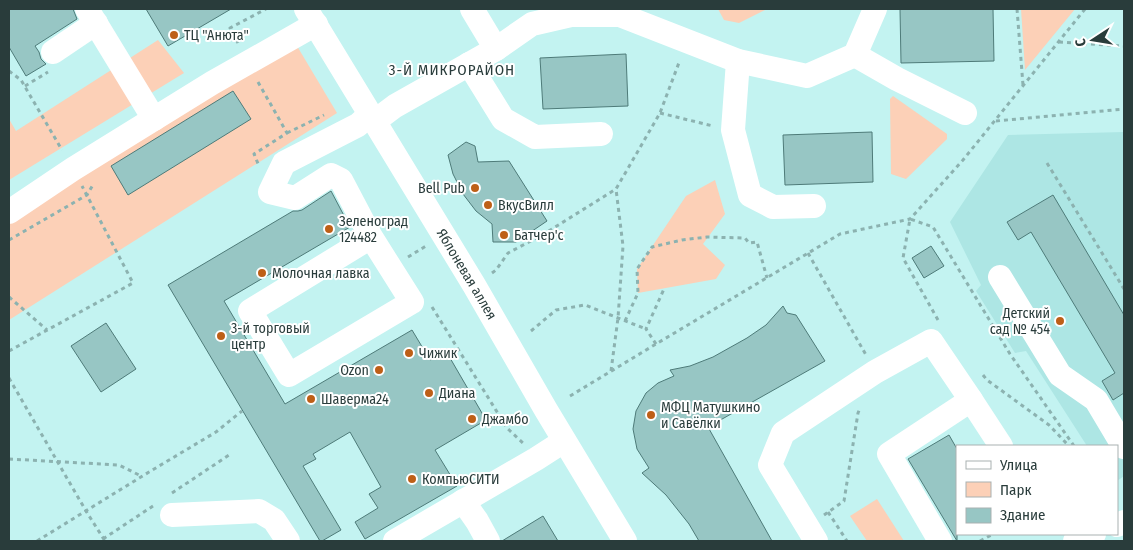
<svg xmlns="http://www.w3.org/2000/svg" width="1133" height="550" font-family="'Fira Sans Condensed',sans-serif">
	<rect width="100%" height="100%" fill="#c3f3f1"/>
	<polygon fill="#ade6e4" points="1124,132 1124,476 1117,481 1117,446 1087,446 1026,351 1015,353 976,291 981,285 950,222 1008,135"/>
	<g fill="#fcd0b7">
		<polygon points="718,9 767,9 739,23 724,20"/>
		<polygon points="1021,9 1075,9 1025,70"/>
		<polygon points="158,40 184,73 9,180 9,119 16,131"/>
		<polygon points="297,46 337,113 9,320 9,221 104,158"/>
		<polygon points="893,96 947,134 947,139 906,179 891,174 890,99"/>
		<polygon points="715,180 725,214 703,244 725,265 716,279 638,293 637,269 686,196"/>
		<polygon points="877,499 904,541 867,541 850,516"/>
	</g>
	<g fill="#97c6c4" stroke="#4e7b79">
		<polygon points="9,9 73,9 77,19 35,46 39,52 41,59 46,64 26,76 9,47"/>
		<polygon points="146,9 231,9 168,46"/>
		<polygon points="900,9 993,9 994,61 901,63"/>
		<polygon points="626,54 628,106 543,109 540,58"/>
		<polygon points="233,91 251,119 128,195 111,166"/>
		<polygon points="872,132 873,182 785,185 783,135"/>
		<polygon points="466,142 475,146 478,162 509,161 547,221 516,242 493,242 492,224 476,211 463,194 453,174 448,155"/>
		<polygon points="331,191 350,227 224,301 285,404 412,330 430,360 446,351 486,420 435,450 457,486 365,539 355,522 378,508 369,494 381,487 350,432 313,454 316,459 303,466 341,530 322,541 320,541 168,285 293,211 298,211 302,210"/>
		<polygon points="1053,195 1124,315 1124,393 1113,400 1102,381 1115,373 1031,232 1018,240 1007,222"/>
		<polygon points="931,246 944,266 924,278 912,258"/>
		<polygon points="783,306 787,313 796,315 825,361 708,427 772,541 699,541 689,524 666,495 642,473 649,468 637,449 633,429 636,411 646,393 658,383 674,376 670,370 690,366 713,357 747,338 766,325"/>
		<polygon points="106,323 136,369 101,392 71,346"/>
		<polygon points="949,435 957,449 957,541 908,459"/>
		<polygon points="543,516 558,541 502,541"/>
	</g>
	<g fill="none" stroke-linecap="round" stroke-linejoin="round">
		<g stroke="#8cb2b0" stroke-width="3" stroke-dasharray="4 4" stroke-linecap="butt">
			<polyline points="1017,9 1023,85"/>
			<polyline points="1059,42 1124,46"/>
			<polyline points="238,43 230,28 266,9"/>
			<polyline points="9,71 21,80 62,150"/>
			<polyline points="258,82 287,133 254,154 259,166"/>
			<polyline points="25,86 48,72"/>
			<polyline points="660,113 713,126"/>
			<polyline points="996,121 1124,109"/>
			<polyline points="287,133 324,115"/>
			<polyline points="1047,163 1124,289"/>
			<polyline points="9,240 87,195 94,183"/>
			<polyline points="808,253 866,355"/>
			<polyline points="408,257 426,246"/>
			<polyline points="492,273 496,270 508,253 544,234 616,189 660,113 680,60"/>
			<polyline points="9,297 47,330"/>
			<polyline points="432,307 507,428 523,443"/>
			<polyline points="938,320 903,258 910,219 933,227 1010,354 1074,446"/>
			<polyline points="625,321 638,293 637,269 652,247 682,240 707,237 745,238 749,243 757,242 767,278"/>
			<polyline points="531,331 556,310 585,305 646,329"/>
			<polyline points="656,344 646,329 664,289"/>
			<polyline points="9,351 133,283 82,186"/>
			<polyline points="611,371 618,318 623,246 616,189"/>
			<polyline points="983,375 987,380 1049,425 1069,446"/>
			<polyline points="9,378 86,511 105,541"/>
			<polyline points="570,396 656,344 840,234 910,219 963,160 1085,9"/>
			<polyline points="9,459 119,465 141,476"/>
			<polyline points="172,493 229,455"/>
			<polyline points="828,512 847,541"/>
			<polyline points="824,515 844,501 858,413 860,408"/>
			<polyline points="103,539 153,506"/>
			<polyline points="37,541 149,472 216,432 242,411"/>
			<polyline points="980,541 993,534"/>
		</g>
		<g stroke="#fff" stroke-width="24">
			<polyline points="87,9 154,119"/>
			<polyline points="306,9 474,285 546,410 625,541"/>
			<polyline points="472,9 496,49"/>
			<polyline points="53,52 96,23"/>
			<polyline points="855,55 897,79 965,113"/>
			<polyline points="738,61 733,130 750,195 773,207 814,206"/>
			<polyline points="469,64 503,119 535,137 601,134"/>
			<polyline points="370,114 358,125 284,163 270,192 295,198 331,175 341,180 371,237 412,302 289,375 250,311 371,237"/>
			<polyline points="375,121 395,106 496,49 532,24 571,15 620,15 738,61 807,76 855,55 875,9"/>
			<polyline points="9,212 73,169 212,83 316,24"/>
			<polyline points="1000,277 1060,375 1096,400 1124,447"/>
			<polyline points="463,501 477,521 488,541"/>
			<polyline points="172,515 259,511 274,520 288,541"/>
			<polyline points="1117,525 1124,522"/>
			<polyline points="395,541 536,459 564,441"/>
			<polyline points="816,541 770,465 783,433 875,372 931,341 971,400"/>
			<polyline points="940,541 889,454 971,400 1001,446"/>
			<polyline points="1075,541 1094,534"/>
		</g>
	</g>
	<g fill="#be5f17" stroke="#fff" stroke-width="2">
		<circle cx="174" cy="35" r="5"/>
		<circle cx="475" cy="188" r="5"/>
		<circle cx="488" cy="205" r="5"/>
		<circle cx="329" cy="229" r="5"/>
		<circle cx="504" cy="235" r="5"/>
		<circle cx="262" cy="273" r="5"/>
		<circle cx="1060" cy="321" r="5"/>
		<circle cx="221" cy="336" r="5"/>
		<circle cx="409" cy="353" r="5"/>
		<circle cx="379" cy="370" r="5"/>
		<circle cx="429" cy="393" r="5"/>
		<circle cx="311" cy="399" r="5"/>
		<circle cx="651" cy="415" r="5"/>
		<circle cx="472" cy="419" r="5"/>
		<circle cx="412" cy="479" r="5"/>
	</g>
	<g text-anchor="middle" stroke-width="4" stroke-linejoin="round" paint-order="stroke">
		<g font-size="14" fill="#293c3b" stroke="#fff" text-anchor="start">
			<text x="184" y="40">ТЦ "Анюта"</text>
			<text x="465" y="193" text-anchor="end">Bell Pub</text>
			<text x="498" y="210">ВкусВилл</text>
			<text x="339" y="226">Зеленоград<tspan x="339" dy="16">124482</tspan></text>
			<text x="514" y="240">Батчер'с</text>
			<text x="272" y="278">Молочная лавка</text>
			<text x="1050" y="318" text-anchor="end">Детский<tspan x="1050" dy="16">сад № 454</tspan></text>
			<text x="231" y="333">3-й торговый<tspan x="231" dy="16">центр</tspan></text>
			<text x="419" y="358">Чижик</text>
			<text x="369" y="375" text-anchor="end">Ozon</text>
			<text x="439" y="398">Диана</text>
			<text x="321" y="404">Шаверма24</text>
			<text x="661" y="412">МФЦ Матушкино<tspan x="661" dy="16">и Савёлки</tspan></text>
			<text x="482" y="424">Джамбо</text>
			<text x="422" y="484">КомпьюСИТИ</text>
		</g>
		<g font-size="14" fill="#293c3b" stroke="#fff">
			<text transform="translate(467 274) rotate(59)" y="5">Яблоневая аллея</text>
		</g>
		<g font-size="15" letter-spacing="1" fill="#293c3b" stroke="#fff">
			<text x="452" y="75">3-Й МИКРОРАЙОН</text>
		</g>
	</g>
	<rect width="1133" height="550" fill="none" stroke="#293c3b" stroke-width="20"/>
	<rect x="956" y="445" width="162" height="90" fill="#ffffff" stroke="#a9b1b1"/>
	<rect x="966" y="461" width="25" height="8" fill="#ffffff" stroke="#a9b1b1"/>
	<text x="1000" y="470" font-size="15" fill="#293c3b">Улица</text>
	<rect x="966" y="482" width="25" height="15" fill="#fcd0b7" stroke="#a9b1b1"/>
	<text x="1000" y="495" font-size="15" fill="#293c3b">Парк</text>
	<rect x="966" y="508" width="25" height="15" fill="#97c6c4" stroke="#a9b1b1"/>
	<text x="1000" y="520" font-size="15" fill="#293c3b">Здание</text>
	<g transform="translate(1093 40) rotate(258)" stroke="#ffffff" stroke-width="4" paint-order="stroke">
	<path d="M0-4L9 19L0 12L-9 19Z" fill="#293c3b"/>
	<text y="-8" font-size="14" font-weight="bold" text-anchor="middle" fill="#293c3b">С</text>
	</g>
</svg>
